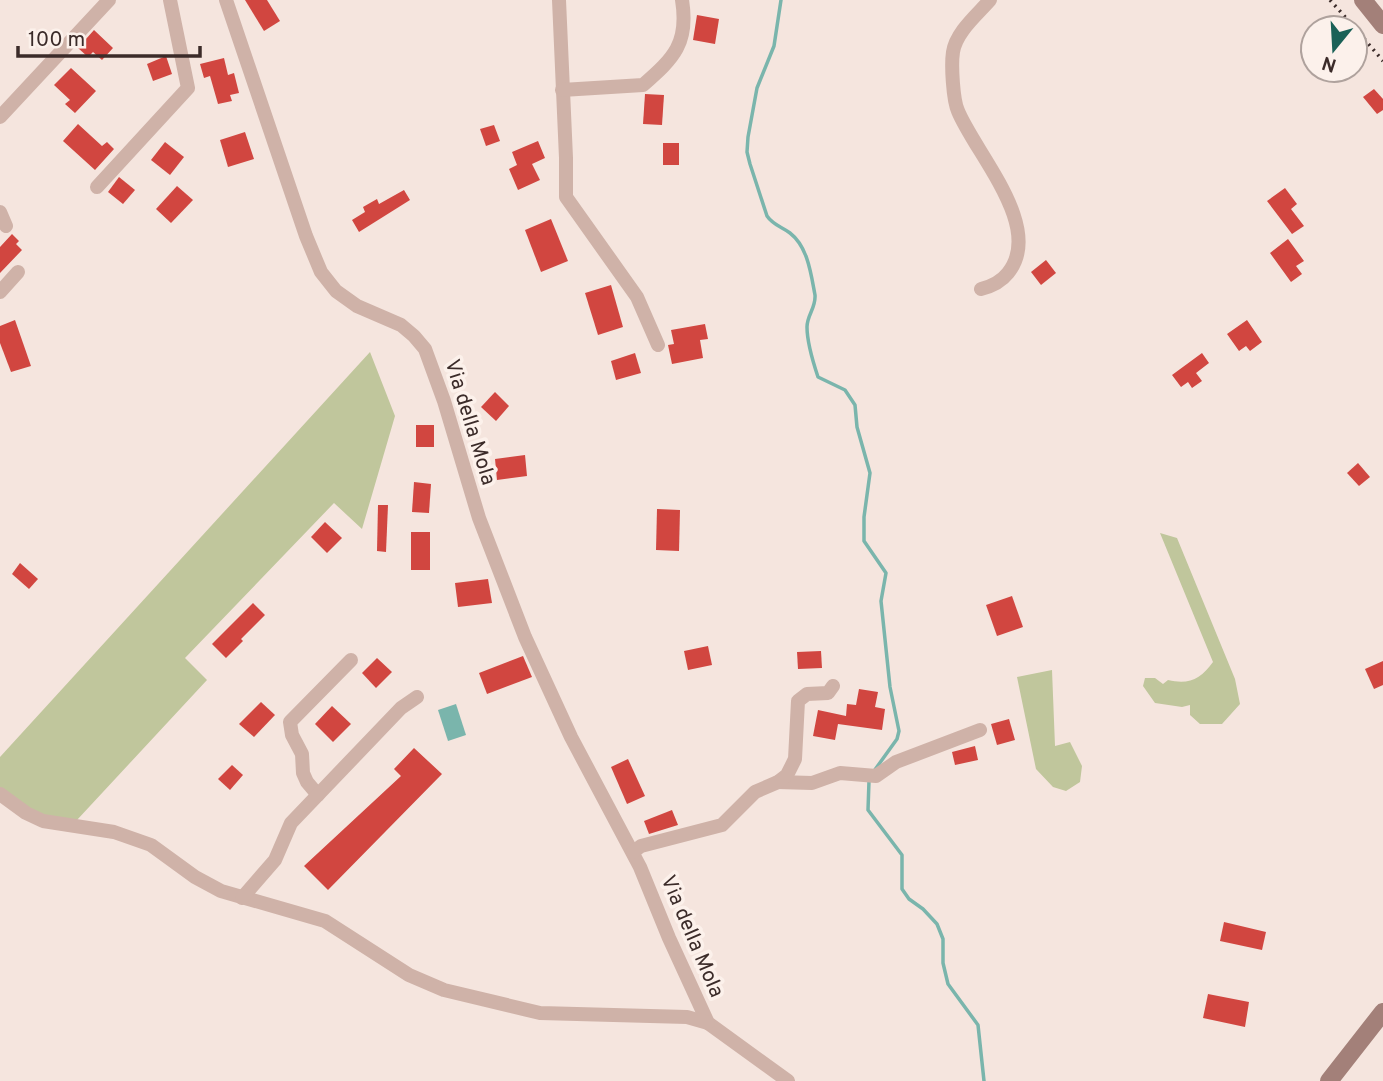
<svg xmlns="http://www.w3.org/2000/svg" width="1383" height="1081" font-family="Overpass,sans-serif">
	<rect width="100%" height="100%" fill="#f5e5de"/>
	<g fill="#c0c69c">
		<polygon points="370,352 395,416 362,529 334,503 185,658 207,680 77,820 33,817 0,793 0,757"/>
		<path d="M1160 533 1177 538 1235 679 1240 704 1222 724H1200L1190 715V705L1182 707 1155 703 1143 686 1145 678H1155L1163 684 1168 680C1189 685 1201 679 1213 662Z"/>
		<polygon points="1052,670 1055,746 1070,742 1082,766 1080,782 1066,791 1053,787 1036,769 1017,677"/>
	</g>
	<polygon fill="#7ab5ac" points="456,704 466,735 448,741 438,710"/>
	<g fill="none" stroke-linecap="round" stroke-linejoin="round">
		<g stroke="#7ab5ac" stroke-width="3.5">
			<path d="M781 0 774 46 757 88 748 137 747 152 750 164 767 216C773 225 782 227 790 233 808 247 811 274 815 295 816 308 807 315 807 327 807 342 813 362 818 377L845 390 855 405 857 427 870 473 864 517V541L886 573 881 601 890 687 899 731 897 739 874 771"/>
			<polyline points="869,781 868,810 902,855 902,889 909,899 923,909 937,924 943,939 943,963 948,984 978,1025 984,1081"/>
		</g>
	</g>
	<g fill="#d14640">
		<polygon points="245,0 267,0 280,21 264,31"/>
		<polygon points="697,15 719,19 715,44 693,40"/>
		<polygon points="94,30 113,48 102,60 93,52 88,57 78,48"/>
		<polygon points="166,56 172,74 153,81 147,64"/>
		<polygon points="224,58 228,75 234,73 239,93 230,95 232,101 218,104 210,76 204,78 200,64"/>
		<polygon points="71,68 96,91 75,113 65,104 70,100 54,85"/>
		<polygon points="1374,89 1383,99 1383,110 1377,114 1363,97"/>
		<polygon points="645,94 664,95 662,125 643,124"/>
		<polygon points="78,124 102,146 107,142 114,149 95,170 63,141"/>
		<polygon points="494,125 500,141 486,146 480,129"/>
		<polygon points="245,132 254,159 228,167 220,140"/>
		<polygon points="538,141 545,158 532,164 540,180 518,190 509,169 517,165 512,152"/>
		<polygon points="165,142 184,157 170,175 151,160"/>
		<rect x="663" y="143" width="16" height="22"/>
		<polygon points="119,177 135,190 123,204 108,192"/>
		<polygon points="177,186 193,200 171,223 156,209"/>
		<polygon points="1285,188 1297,204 1291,209 1304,226 1292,234 1267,201"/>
		<polygon points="404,190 410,200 359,232 352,220 365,212 363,207 377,199 379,204"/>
		<polygon points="551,219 568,261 541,272 525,230"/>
		<polygon points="12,234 19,241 16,244 22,250 0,273 0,247"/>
		<polygon points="1288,239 1304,261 1296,266 1302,274 1291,282 1270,253"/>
		<polygon points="1046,260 1056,273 1041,285 1031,272"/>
		<polygon points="611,285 623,327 598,335 585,293"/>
		<polygon points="15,320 31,366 11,372 0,343 0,326"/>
		<polygon points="1247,320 1262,342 1250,351 1246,346 1239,351 1227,334"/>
		<polygon points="705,324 708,339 700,340 703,358 672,364 668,345 674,344 671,330"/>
		<polygon points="635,353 641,373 616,380 611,361"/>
		<polygon points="1202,353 1209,363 1196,373 1202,381 1192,388 1188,382 1181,387 1172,375"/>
		<polygon points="495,392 509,406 496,421 481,407"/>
		<rect x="416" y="425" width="18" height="22"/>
		<polygon points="525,455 527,476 497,480 495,459"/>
		<polygon points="1358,463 1370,477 1359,486 1347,473"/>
		<polygon points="414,482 431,484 429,513 412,512"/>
		<polygon points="378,505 388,505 386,552 377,551"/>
		<polygon points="657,509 680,510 679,551 656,550"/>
		<polygon points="325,522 342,538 327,553 311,537"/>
		<rect x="411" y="532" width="19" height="38"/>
		<polygon points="20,563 38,579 29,589 12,574"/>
		<polygon points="488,579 492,603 458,607 455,583"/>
		<polygon points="1012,596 1023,627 997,636 986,605"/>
		<polygon points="253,603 265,615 241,639 243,641 226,658 212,644"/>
		<polygon points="708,646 712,665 688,670 684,651"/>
		<polygon points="821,651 822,668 798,669 797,652"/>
		<polygon points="523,656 532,677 487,694 479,673"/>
		<polygon points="377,658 392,672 376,688 362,673"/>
		<polygon points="1383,661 1383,685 1374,689 1365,669"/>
		<polygon points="859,689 878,692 875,707 885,709 882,730 838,724 835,740 813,736 818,710 846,716 847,704 856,705"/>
		<polygon points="261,702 275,715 254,737 239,724"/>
		<polygon points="332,706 351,724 333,742 315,724"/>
		<polygon points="1009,719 1015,740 997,745 991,724"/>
		<polygon points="975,746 978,760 955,765 952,752"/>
		<polygon points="414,748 442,774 328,890 304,866 401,776 394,769"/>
		<polygon points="628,759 645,796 627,804 611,767"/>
		<polygon points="232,765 243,775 230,790 218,779"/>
		<polygon points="672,810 678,825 649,834 644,821"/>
		<polygon points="1224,922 1266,932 1262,950 1220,941"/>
		<polygon points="1208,994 1249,1002 1245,1027 1203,1018"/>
	</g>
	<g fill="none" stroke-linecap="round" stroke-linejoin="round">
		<g stroke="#cfb2a8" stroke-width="14">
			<polyline points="226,0 306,236 321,272 336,291 357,306 401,325 414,336 425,349 444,401 479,518 525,637 571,737 640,867 669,938 708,1023 788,1081"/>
			<polyline points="559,0 566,158 566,197 637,297 658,345"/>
			<path d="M562 90 643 85C674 58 689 43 682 0"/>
			<polyline points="0,117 109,0"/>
			<polyline points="97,187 188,88 170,0"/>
			<polyline points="0,212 6,226"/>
			<path d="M981 289C993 286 1001 282 1008 273 1045 227 975 153 958 111 953 100 951 65 953 52 956 32 977 15 990 0"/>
			<polyline points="0,292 18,272"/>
			<polyline points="778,782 812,783 840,773 876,776 896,762 980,730"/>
			<polyline points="0,794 26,813 43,821 114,832 151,845 195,877 221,891 325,921 409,975 444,990 540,1013 687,1017 708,1023"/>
			<polyline points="318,795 307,782 303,773 302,754 292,735 290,722 351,660"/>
			<polyline points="633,852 641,846 722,825 755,792 778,782 787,775 795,759 798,701 807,694 828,693 833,686"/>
			<polyline points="242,898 275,860 291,823 401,708 417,697"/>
		</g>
		<g stroke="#a38079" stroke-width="18">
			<polyline points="1363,0 1383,25"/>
			<polyline points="1329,1081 1383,1012"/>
		</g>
		<g stroke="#3b2b29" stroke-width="3.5" stroke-dasharray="2 5" stroke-linecap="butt">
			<polyline points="1330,0 1355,28"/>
			<polyline points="1355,28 1383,61"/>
		</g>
	</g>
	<g text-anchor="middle" stroke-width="7" stroke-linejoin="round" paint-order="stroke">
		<g font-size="21" fill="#3b2b29" stroke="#fcf1eb">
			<text transform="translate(471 422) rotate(73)" y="7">Via della Mola</text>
			<text transform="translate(693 936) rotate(67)" y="7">Via della Mola</text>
		</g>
	</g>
	<g transform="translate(1334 49) rotate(198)"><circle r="33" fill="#fcf1eb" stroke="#afa29d" stroke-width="2"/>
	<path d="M0-5L12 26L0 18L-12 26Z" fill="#1a6157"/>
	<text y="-10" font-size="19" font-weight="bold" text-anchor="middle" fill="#3b2b29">N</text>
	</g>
	<path d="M18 46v10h182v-10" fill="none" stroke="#3b2b29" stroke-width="3.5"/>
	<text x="28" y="46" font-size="21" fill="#3b2b29" stroke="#fcf1eb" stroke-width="5" paint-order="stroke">100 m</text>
</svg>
